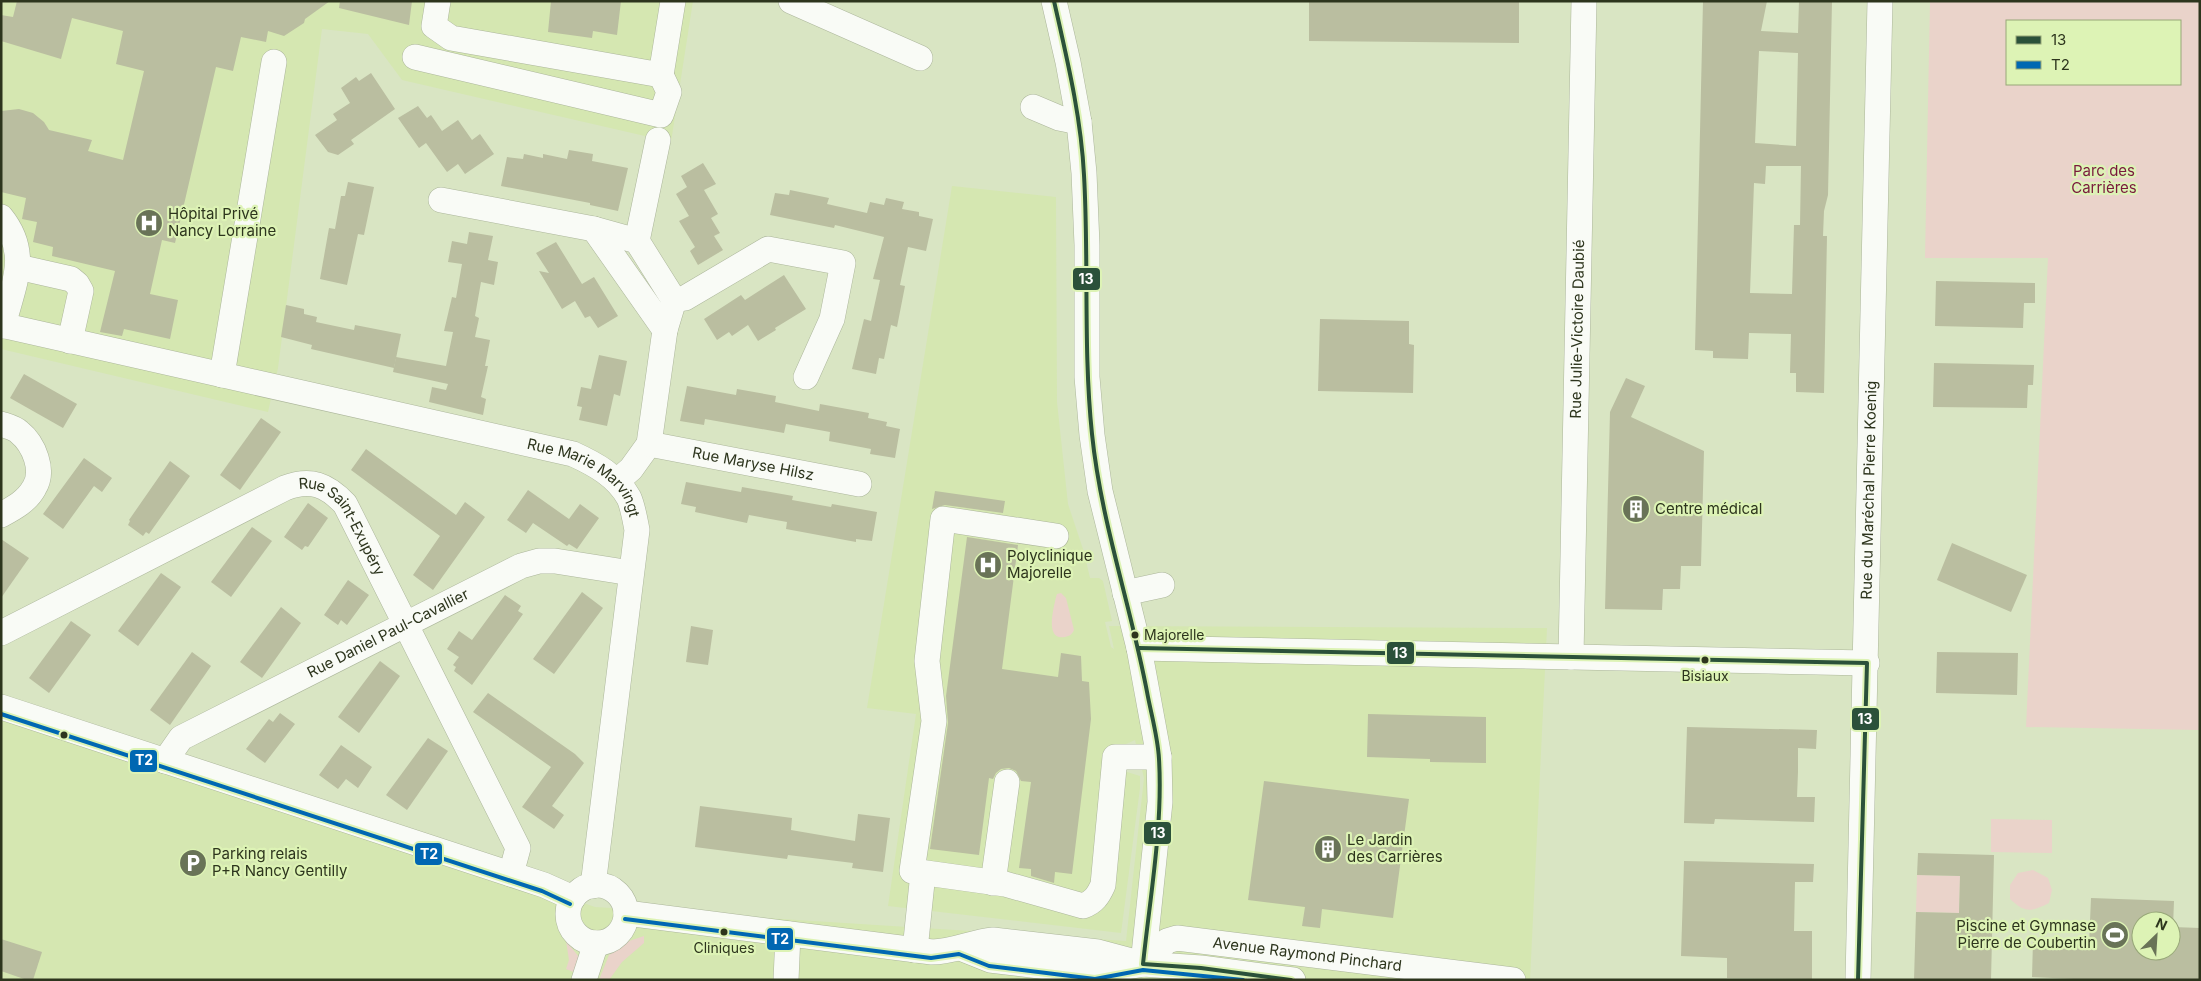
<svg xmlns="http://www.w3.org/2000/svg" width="2201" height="981" font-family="Inter,sans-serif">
	<rect width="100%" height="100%" fill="#d9e5c3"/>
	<g fill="#d5e7b1">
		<polygon points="1,1 693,1 671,142 402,80 368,34 322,29 278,368 268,412 1,349"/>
		<polygon points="952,186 1056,197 1057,402 1068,504 1084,552 1090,578 1099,578 1103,581 1112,621 1105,622 1111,647 1114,649 1109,626 1547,628 1530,980 1,980 1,700 595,907 1126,941 1144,778 1135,740 1126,744 1127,772 1140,776 1140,788 1121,933 888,906 916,714 867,708"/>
	</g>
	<g fill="#ead3ca" fill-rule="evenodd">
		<path d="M1930 1H2200V730L2026 727 2048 258H1925ZM2007 21H2180V84H2007Z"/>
		<path d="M1061 593 1066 598 1074 630C1072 634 1070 636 1065 637 1044 641 1054 607 1056 597L1057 594Z"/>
		<polygon points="1991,819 2052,820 2052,853 1991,852"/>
		<path d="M2033 870 2048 878 2052 890 2049 903C2031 912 2025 913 2010 899V885L2018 873Z"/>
		<polygon points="1917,875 1960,876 1959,913 1916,912"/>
		<polygon points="644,936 644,943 622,962 609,980 599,980 609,955 629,941"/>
		<polygon points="566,941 579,957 576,973 566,969 569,960"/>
	</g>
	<g fill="#babea0" fill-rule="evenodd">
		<polygon points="17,1 330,1 305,19 304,23 284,36 268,31 266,42 241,37 233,71 216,67 175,243 162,240 150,294 178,300 170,339 124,329 122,336 100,332 115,271 52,256 53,247 33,242 37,222 22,219 26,198 1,192 1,111 19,109 33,113 44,122 49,130 92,140 88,151 123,160 144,71 116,64 123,31 72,18 61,59 1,41 1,15 13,17"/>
		<polygon points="340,1 412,1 409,25 339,8"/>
		<polygon points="551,1 621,1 617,35 593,31 592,38 548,32"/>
		<polygon points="1309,1 1519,1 1519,43 1309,41"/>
		<path d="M1703 1H1767L1761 31 1798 33 1799 1H1832L1828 195 1824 211 1823 236H1827L1824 393 1796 392V373H1790L1791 334 1749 333 1748 359 1713 358V351L1695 350ZM1759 51 1798 53 1796 146 1755 143ZM1766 166H1801L1800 225H1794L1792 294 1750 293 1754 183 1765 184Z"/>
		<polygon points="371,73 395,109 351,140 354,144 338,155 328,152 315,135 337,120 333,114 350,103 341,88 356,77 359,81"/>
		<polygon points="418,106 427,118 431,115 442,131 458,120 472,140 480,134 494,154 465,174 458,164 447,172 426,143 419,148 398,118"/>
		<polygon points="569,150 593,154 592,161 628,168 618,211 590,205 590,203 501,186 507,157 523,159 524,154 543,158 543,154 567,159"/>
		<polygon points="703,163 716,184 704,190 718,214 711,218 720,233 714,236 723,250 698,265 690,251 695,247 679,221 689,216 676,194 687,187 681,176"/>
		<polygon points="348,182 374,187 364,235 358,234 347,285 320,279 329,228 335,229 341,196 345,196"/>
		<polygon points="790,190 829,198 827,204 867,213 870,202 884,205 886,198 904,202 902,209 919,212 919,216 933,219 926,251 908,247 900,285 905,286 897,327 891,325 884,359 879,358 876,374 852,369 864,319 871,321 880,280 873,279 884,237 835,225 834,228 770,215 775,193 789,195"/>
		<polygon points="469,232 493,236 488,260 498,262 494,285 481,282 475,316 479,318 475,337 490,340 485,366 488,366 481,397 486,399 483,415 429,402 432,387 446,390 448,384 393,372 396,357 446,366 453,332 444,331 452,297 456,298 462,264 448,262 452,241 467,244"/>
		<polygon points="556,242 582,284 594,277 618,316 598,328 590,316 585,318 575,301 562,309 539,271 549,273 536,253"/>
		<polygon points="784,275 806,309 775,328 776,330 758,341 748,325 732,336 729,332 717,340 704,319 741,295 745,300"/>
		<polygon points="1936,281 2035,283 2035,303 2024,303 2023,328 1935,326"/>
		<polygon points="286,305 304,309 304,314 317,317 316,322 354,330 355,325 401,334 394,368 311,349 312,345 281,337"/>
		<polygon points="1320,319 1409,321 1409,344 1414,345 1413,393 1318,391"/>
		<polygon points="599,355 627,361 620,396 614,394 607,426 579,420 582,407 577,406 581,387 591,389"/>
		<polygon points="1934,363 2034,365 2033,385 2028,385 2027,408 1933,407"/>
		<polygon points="24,374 77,404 63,428 10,398"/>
		<polygon points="1626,378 1645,386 1631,417 1704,451 1701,566 1681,566 1680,589 1663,589 1662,610 1605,609 1610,412"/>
		<polygon points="687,386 736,395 737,389 776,396 775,402 819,411 820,404 869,413 868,418 887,422 886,426 900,429 895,458 870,454 871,449 829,441 830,432 786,424 784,433 705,419 704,425 680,421"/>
		<polygon points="261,418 281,432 240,490 220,475"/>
		<polygon points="366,449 456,515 465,502 485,517 433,590 413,575 440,536 351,470"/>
		<polygon points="84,458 112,478 102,492 94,486 63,529 43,514"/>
		<polygon points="170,461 190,476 149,534 146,532 143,536 128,525 130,521 129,520"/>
		<polygon points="686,482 741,492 742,487 793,496 792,500 831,507 832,504 877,512 872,541 856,539 856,542 786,529 787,522 749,515 747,523 695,512 696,507 681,504"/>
		<polygon points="528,490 569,519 580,504 599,518 577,549 569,544 567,546 533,523 526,533 507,520"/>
		<polygon points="935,491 1005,501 1003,513 945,505 932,509"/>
		<polygon points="308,503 328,518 308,547 305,546 302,550 284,537"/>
		<polygon points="252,527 272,541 231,597 211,582"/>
		<polygon points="967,537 1018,545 1002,669 1058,677 1061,653 1081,656 1082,681 1089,682 1091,719 1072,874 1055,872 1054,883 1031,876 1031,869 1019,868 1031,782 1021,781 1016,771 1009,768 1001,769 996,773 993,779 989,778 979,855 930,849 948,723 946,696"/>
		<polygon points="1,539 29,558 1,598"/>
		<polygon points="1952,543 2027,575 2011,612 1937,580"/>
		<polygon points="161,573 181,587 138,646 118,631"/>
		<polygon points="348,580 369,595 347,625 341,620 338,625 324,615"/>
		<polygon points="582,592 603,608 554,674 533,659"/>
		<polygon points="505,595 521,606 518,611 523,614 472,685 454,671 456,667 453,665 459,657 447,649 459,631 472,640"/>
		<polygon points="281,607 301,623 262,678 240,662"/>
		<polygon points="71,621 91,635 49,693 29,678"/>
		<polygon points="691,626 713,630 708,665 686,662"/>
		<polygon points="192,652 211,666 170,725 150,710"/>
		<polygon points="1937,652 2018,653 2017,695 1936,693"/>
		<polygon points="380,661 400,676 359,733 338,717"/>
		<polygon points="488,693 575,754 584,763 552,806 564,815 554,829 522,807 551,767 473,712"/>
		<polygon points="280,713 295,724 265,763 246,749 269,719 273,722"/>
		<polygon points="1368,714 1486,717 1486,763 1430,762 1430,759 1367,757"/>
		<polygon points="1687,727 1817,730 1816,749 1798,748 1798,772 1797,797 1815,797 1814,822 1715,819 1714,824 1684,823"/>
		<polygon points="428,738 448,751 407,810 386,795"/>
		<polygon points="341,745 372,767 358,788 346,779 338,789 319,775"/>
		<polygon points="1264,781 1409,799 1393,918 1322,909 1320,928 1302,926 1305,907 1248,900"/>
		<polygon points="700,806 792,818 791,830 855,841 858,814 890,818 883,872 852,868 853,863 788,855 787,859 695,847"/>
		<polygon points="1918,853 1994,855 1991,980 1914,980 1916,912 1959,913 1960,876 1917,875"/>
		<polygon points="1684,861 1814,864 1813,882 1795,882 1794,931 1812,931 1812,979 1727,978 1727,958 1681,956"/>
		<path d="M2091 898 2174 901 2173 927 2200 928V980H2094L2032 977 2033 941 2089 945ZM2141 921H2171V951H2141Z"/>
		<polygon points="1,939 42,952 33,980 27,980 1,971"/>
	</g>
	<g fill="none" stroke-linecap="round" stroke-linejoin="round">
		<g stroke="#acb69b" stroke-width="26">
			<g id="minor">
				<polyline points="438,1 434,26 451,38 661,75 673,1"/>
				<polyline points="791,1 920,58"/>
				<polyline points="1054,1 1068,62 1079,122 1084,173 1087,245 1087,377 1092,435 1100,491 1139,648 1159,757 1160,802 1143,964"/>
				<polyline points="415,57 661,115 669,92 661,75"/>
				<polyline points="1033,107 1059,118 1079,122"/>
				<polyline points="441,200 594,229 637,241 674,300 665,330 649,444 631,469 617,481"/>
				<path d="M1 217C31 254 13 285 3 326"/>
				<polyline points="594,229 665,330"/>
				<polyline points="637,241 658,140"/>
				<polyline points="18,267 71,279 77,284 81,291 70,341"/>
				<polyline points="674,300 685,298 768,249 843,263 832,319 806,377"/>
				<path id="s1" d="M1 325 573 454C595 464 617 476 629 498 633 507 635 520 637 530L593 886"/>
				<polyline points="222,375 274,62"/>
				<path d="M1 424C7 426 15 428 19 432 34 444 45 471 34 488 27 501 14 508 1 515"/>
				<path id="s2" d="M649 444 859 484"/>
				<path d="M1056 536 943 519 927 661 934 721 912 871 1005 884 1083 906C1094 902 1098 896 1103 885L1115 757H1159"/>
				<polyline points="1125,593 1162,585"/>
				<path id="s3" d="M1 633 285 488C311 478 327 485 345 504L518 848 511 874"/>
				<polyline points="1139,648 1867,663"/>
				<path id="s4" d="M1571 657 1584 1"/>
				<polyline points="1,707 544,885 573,898"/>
				<path id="s5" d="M165 761 181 738 521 566 539 561H555L631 573"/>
				<polyline points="993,883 1007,782"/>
				<circle cx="597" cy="914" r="29"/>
				<path d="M626 913 932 952C953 952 972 942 993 940L1098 952 1143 964 1201 968 1293 980"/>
				<path id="s6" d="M960 948 990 960 1095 973 1143 964 1167 941 1177 938 1513 980"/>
				<polyline points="915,950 923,873"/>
				<polyline points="584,980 596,943"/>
				<polyline points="786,980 788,934"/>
				<path id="s7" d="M1858 980 1880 1"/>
			</g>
		</g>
		<use href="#minor" stroke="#f9fbf6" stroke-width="25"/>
		<g stroke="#ddf3b5" stroke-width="8">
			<g id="bus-1">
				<path d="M1054 1C1067 59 1081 116 1084 175 1089 261 1083 348 1092 434 1101 523 1132 609 1148 697 1152 717 1158 739 1159 759 1163 826 1150 897 1143 964L1201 968 1291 980"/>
				<polyline points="1139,648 1867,663 1858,980"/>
			</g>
		</g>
		<g stroke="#ddf3b5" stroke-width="8">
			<g id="bus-2">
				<polyline points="1,714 542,891 570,904"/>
				<polyline points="625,919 931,958 959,954 989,966 1095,979 1143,970 1243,980"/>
			</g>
		</g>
		<use href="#bus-1" stroke="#2b513a" stroke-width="4"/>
		<use href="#bus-2" stroke="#0067b2" stroke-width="4"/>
	</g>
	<defs>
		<g id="hospital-disc" transform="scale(1.4375)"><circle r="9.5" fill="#697357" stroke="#ddf3b5"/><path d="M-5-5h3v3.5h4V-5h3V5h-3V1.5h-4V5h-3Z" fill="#fff"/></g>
		<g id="building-disc" transform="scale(1.4375)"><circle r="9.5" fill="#697357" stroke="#ddf3b5"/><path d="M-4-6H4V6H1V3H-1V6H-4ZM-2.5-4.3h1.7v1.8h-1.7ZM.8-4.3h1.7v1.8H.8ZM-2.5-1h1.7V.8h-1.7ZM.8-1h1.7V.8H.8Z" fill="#fff"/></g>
		<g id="parking-disc" transform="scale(1.4375)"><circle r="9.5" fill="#697357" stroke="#ddf3b5"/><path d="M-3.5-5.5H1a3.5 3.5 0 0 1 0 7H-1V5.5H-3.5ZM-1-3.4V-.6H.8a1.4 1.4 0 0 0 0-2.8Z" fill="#fff"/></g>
		<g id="stadium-disc" transform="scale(1.4375)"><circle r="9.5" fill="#697357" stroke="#ddf3b5"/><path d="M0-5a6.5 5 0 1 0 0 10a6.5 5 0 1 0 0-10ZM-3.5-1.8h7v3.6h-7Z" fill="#fff"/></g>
	</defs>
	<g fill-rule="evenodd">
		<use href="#hospital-disc" x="149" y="223"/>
		<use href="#building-disc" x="1636" y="509"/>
		<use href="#hospital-disc" x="988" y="565"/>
		<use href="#building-disc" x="1328" y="849"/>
		<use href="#parking-disc" x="193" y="863"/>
		<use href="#stadium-disc" x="2115" y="935"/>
	</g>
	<g fill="#2d351d" stroke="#ddf3b5" stroke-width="2">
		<circle cx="1135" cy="635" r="4.5"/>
		<circle cx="1705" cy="660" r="4.5"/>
		<circle cx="64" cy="735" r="4.5"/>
		<circle cx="724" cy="932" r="4.5"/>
	</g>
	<g text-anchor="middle" stroke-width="4.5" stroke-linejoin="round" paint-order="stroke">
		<g font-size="14" fill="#2d351d" stroke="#ddf3b5">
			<text x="1144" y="640" text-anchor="start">Majorelle</text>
			<text x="1705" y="681">Bisiaux</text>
			<text x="724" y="953">Cliniques</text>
		</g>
		<g font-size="15" fill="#79193c" stroke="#ddf3b5">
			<text x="2104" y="176">Parc des<tspan x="2104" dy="17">Carrières</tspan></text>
		</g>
		<g font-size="15" fill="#2d351d" stroke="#ddf3b5" text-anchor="start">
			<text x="168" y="219">Hôpital Privé<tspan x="168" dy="17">Nancy Lorraine</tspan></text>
			<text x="1655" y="514">Centre médical</text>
			<text x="1007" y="561">Polyclinique<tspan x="1007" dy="17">Majorelle</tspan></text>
			<text x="1347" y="845">Le Jardin<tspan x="1347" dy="17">des Carrières</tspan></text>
			<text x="212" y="859">Parking relais<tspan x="212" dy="17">P+R Nancy Gentilly</tspan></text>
			<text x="2096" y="931" text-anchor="end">Piscine et Gymnase<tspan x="2096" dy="17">Pierre de Coubertin</tspan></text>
		</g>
		<g font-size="15" fill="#2d351d" stroke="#ddf3b5">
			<text dy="5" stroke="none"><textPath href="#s4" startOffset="328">Rue Julie-Victoire Daubié</textPath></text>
			<text dy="5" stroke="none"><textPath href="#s2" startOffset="106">Rue Maryse Hilsz</textPath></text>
			<text dy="5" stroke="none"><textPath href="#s1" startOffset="609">Rue Marie Marvingt</textPath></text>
			<text dy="5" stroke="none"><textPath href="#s7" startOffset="490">Rue du Maréchal Pierre Koenig</textPath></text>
			<text dy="5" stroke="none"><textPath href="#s3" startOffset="399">Rue Saint-Exupéry</textPath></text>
			<text dy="5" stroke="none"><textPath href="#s5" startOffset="260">Rue Daniel Paul-Cavallier</textPath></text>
			<text dy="5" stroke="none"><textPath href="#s6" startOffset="362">Avenue Raymond Pinchard</textPath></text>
		</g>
	</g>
	<g stroke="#ddf3b5" stroke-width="2">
		<rect x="1072" y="267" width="29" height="24" rx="5" fill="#2b513a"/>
		<rect x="1386" y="641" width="29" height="24" rx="5" fill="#2b513a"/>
		<rect x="1851" y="707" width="29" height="24" rx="5" fill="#2b513a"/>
		<rect x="129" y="749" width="29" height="24" rx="5" fill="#0067b2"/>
		<rect x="1143" y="821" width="29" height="24" rx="5" fill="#2b513a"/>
		<rect x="414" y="842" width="29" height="24" rx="5" fill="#0067b2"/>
		<rect x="766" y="927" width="28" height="24" rx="5" fill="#0067b2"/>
	</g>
	<g font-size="14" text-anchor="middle" font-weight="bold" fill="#fff">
		<text x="1086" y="284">13</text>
		<text x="1400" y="658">13</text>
		<text x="1865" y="724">13</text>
		<text x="144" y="765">T2</text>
		<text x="1158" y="838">13</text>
		<text x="429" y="859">T2</text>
		<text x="780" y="944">T2</text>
	</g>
	<rect width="2201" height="981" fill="none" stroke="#2d351d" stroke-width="5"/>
	<rect x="2006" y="20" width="175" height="65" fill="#ddf3b5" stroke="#97a778"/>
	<rect x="2016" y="36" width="25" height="8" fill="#2b513a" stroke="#97a778"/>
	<text x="2051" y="45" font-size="15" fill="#2d351d">13</text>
	<rect x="2016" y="61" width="25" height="8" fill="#0067b2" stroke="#97a778"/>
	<text x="2051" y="70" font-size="15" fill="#2d351d">T2</text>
	<g transform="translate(2156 936) rotate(25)"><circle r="24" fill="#ddf3b5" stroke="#97a778"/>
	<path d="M0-4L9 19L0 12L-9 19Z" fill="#697357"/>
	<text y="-8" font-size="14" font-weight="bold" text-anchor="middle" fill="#2d351d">N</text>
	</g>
</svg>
